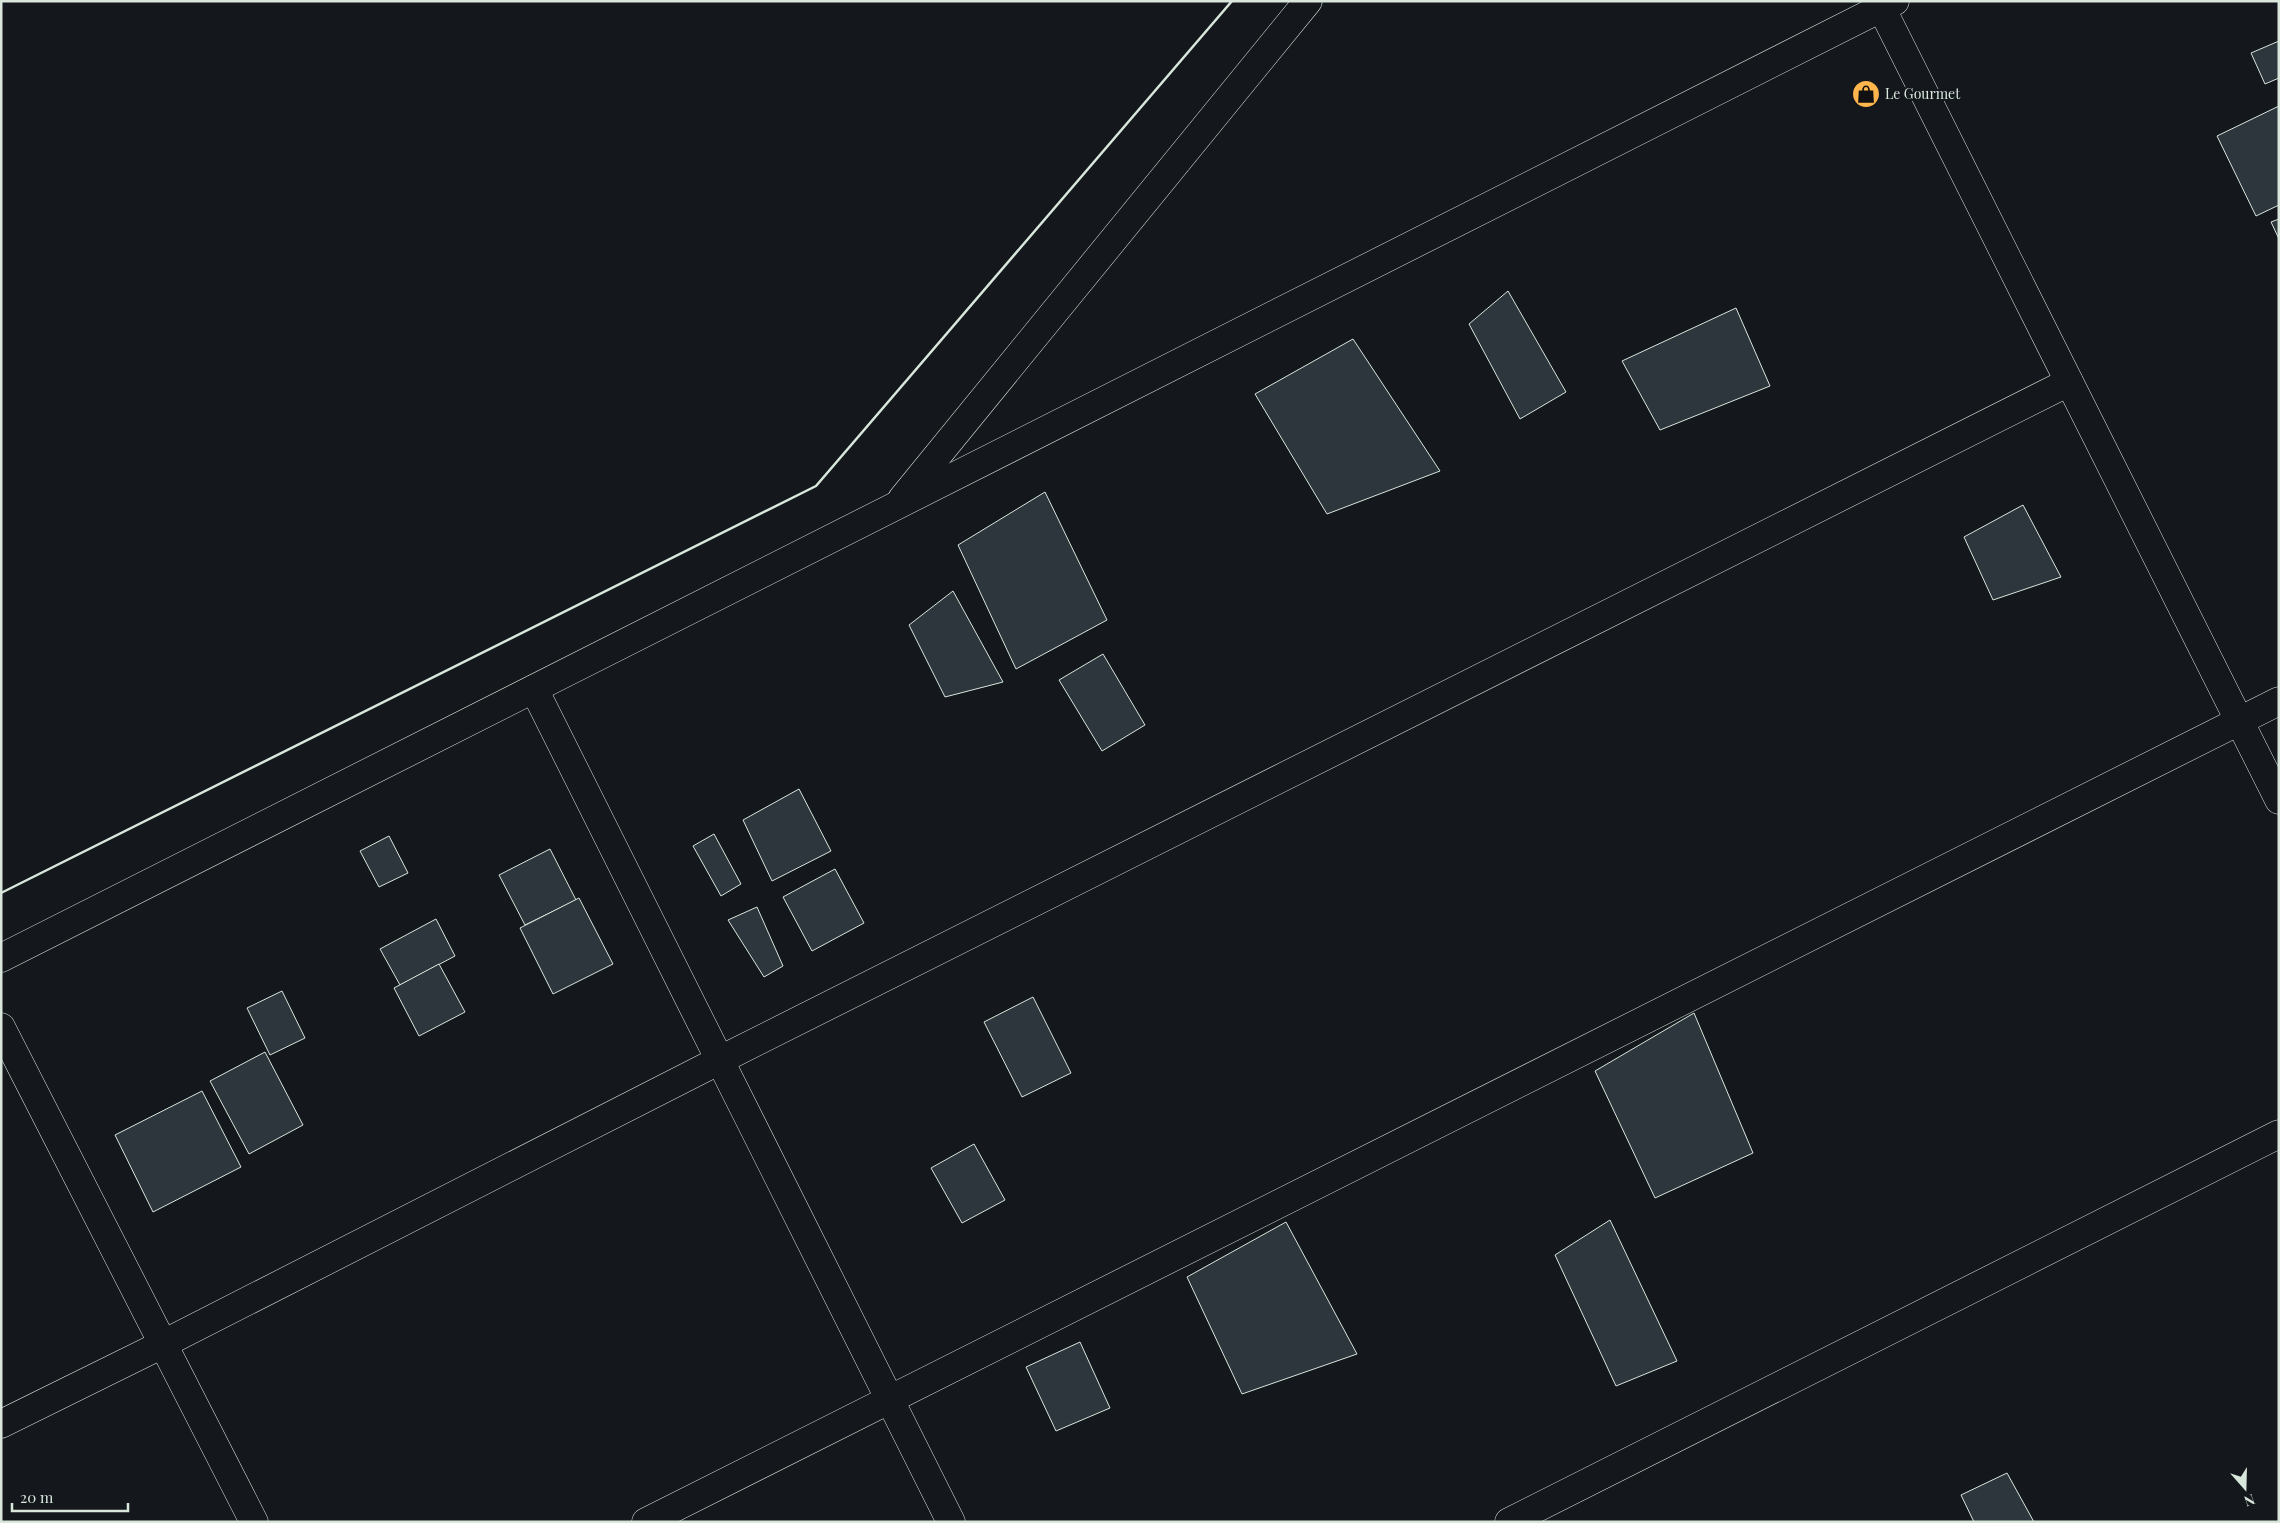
<svg xmlns="http://www.w3.org/2000/svg" width="2280" height="1523" font-family="'Playfair Display',serif">
	<rect width="100%" height="100%" fill="#14181c"/>
	<g fill="#2c363c" stroke="#d8e6dc">
		<polygon points="2279,41 2279,78 2265,84 2251,53"/>
		<polygon points="2279,106 2279,205 2256,216 2217,136"/>
		<polygon points="2279,219 2279,239 2271,222"/>
		<polygon points="1508,291 1566,392 1520,419 1469,324"/>
		<polygon points="1736,308 1770,386 1660,430 1622,361"/>
		<polygon points="1353,339 1440,471 1327,514 1255,394"/>
		<polygon points="1045,492 1107,620 1016,669 958,545"/>
		<polygon points="2023,505 2061,577 1993,600 1964,537"/>
		<polygon points="953,591 1003,682 945,697 909,625"/>
		<polygon points="1103,654 1145,725 1102,751 1059,680"/>
		<polygon points="799,789 831,851 772,881 743,820"/>
		<polygon points="714,834 741,884 721,896 693,846"/>
		<polygon points="389,836 408,873 379,887 360,851"/>
		<polygon points="550,849 576,900 525,925 499,875"/>
		<polygon points="835,869 864,923 812,951 783,897"/>
		<polygon points="579,898 613,964 553,994 520,928"/>
		<polygon points="757,907 783,966 764,977 728,920"/>
		<polygon points="436,919 455,956 400,985 380,949"/>
		<polygon points="439,964 465,1012 419,1036 394,988"/>
		<polygon points="282,991 305,1038 270,1055 247,1008"/>
		<polygon points="1033,997 1071,1073 1022,1097 984,1022"/>
		<polygon points="1694,1013 1753,1153 1655,1198 1595,1071"/>
		<polygon points="265,1052 303,1125 249,1154 210,1081"/>
		<polygon points="202,1091 241,1167 153,1212 115,1135"/>
		<polygon points="974,1144 1005,1200 962,1223 931,1168"/>
		<polygon points="1610,1220 1677,1361 1616,1386 1555,1255"/>
		<polygon points="1286,1222 1357,1354 1242,1394 1187,1277"/>
		<polygon points="1080,1342 1110,1408 1056,1431 1026,1367"/>
		<polygon points="2007,1473 2034,1522 1974,1522 1961,1495"/>
	</g>
	<g fill="none" stroke-linecap="round" stroke-linejoin="round">
		<g stroke="#d8e6dc" stroke-width="29">
			<g id="minor">
				<polyline points="1878,1 2279,800"/>
				<polyline points="902,499 1308,1"/>
				<polyline points="534,689 951,1522"/>
				<polyline points="1,958 1895,1"/>
				<polyline points="1,1027 254,1522"/>
				<polyline points="1,1424 163,1344 720,1060 2069,382"/>
				<polyline points="646,1522 2279,701"/>
				<polyline points="1509,1522 2279,1134"/>
			</g>
		</g>
		<use href="#minor" stroke="#14181c" stroke-width="28"/>
		<polyline stroke="#d8e6dc" stroke-width="2.5" points="1,893 816,486 1232,1"/>
	</g>
	<defs>
		<g id="shop-disc" transform="scale(1.4375)"><circle r="9.5" fill="#ffb74d" stroke="#14181c"/><path d="M-5-2.5h2.3a2.7 3.5 0 0 1 5.4 0H5L5.5 6h-11ZM-1.5-2.5h3a1.5 2.3 0 0 0-3 0Z" fill="#111"/></g>
	</defs>
	<g fill-rule="evenodd">
		<use href="#shop-disc" x="1866" y="94"/>
	</g>
	<g text-anchor="middle" stroke-width="4" stroke-linejoin="round" paint-order="stroke">
		<g font-size="14" fill="#d8e6dc" stroke="#14181c" text-anchor="start">
			<text x="1885" y="99">Le Gourmet</text>
		</g>
	</g>
	<rect width="2280" height="1523" fill="none" stroke="#d8e6dc" stroke-width="5"/>
	<g transform="translate(2245 1488) rotate(160)" stroke="#14181c" stroke-width="4" paint-order="stroke">
	<path d="M0-4L9 19L0 12L-9 19Z" fill="#d8e6dc"/>
	<text y="-8" font-size="14" font-weight="bold" text-anchor="middle" fill="#d8e6dc">N</text>
	</g>
	<path d="M12 1503v8h116v-8" fill="none" stroke="#d8e6dc" stroke-width="2.5"/>
	<text x="20" y="1503" font-size="15" fill="#d8e6dc" stroke="#14181c" stroke-width="4" paint-order="stroke">20 m</text>
</svg>
